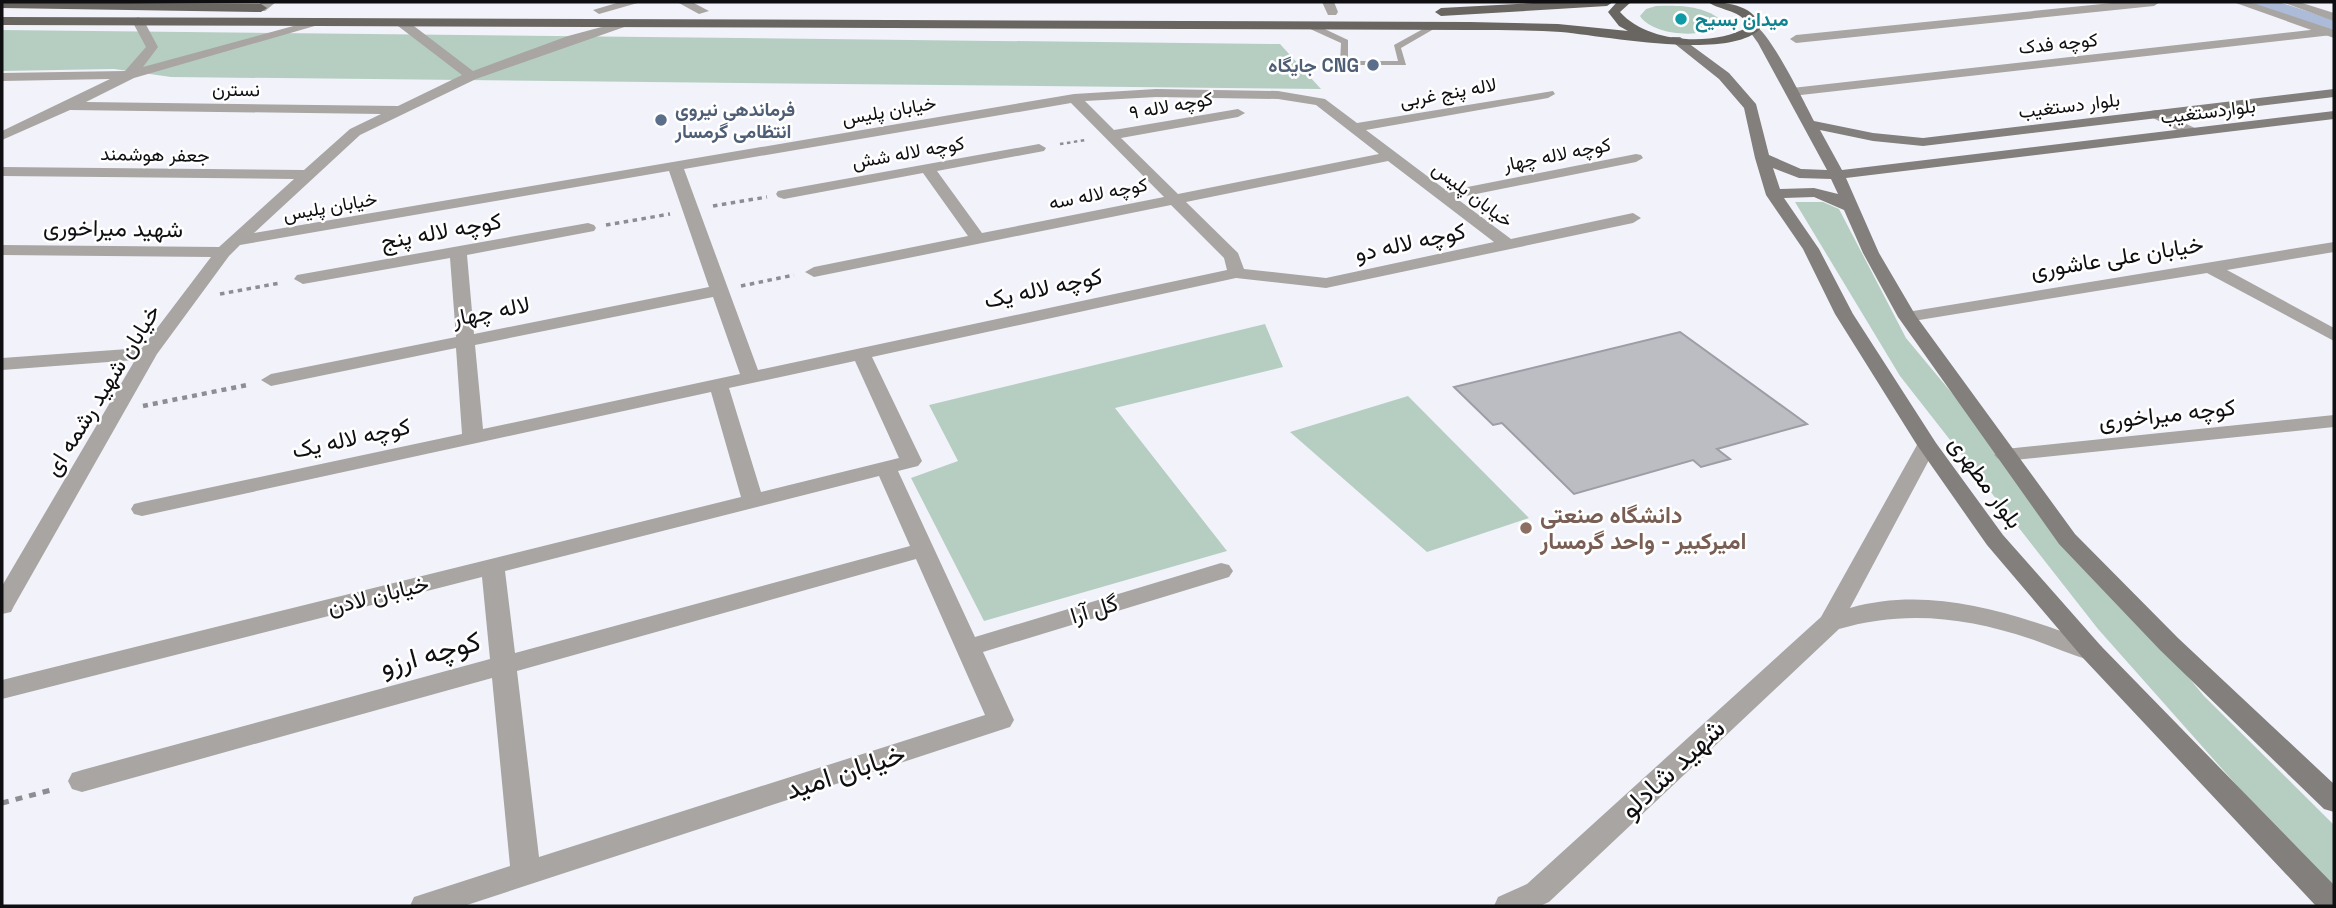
<svg xmlns="http://www.w3.org/2000/svg" width="2336" height="908" font-family="'Space Grotesk',Vazirmatn,sans-serif">
	<rect width="100%" height="100%" fill="#f2f3fa"/>
	<g fill="#b6cec2">
		<path d="M1656 6C1677 5 1705 5 1722 21L1721 25C1703 39 1653 36 1640 16L1646 9Z"/>
		<polygon points="2,30 1280,44 1321,89 171,77 114,69 2,71"/>
		<polygon points="1795,202 1823,202 1839,209 1906,338 2204,696 2334,825 2334,895 2098,629 1900,376"/>
		<polygon points="1265,324 1283,367 1115,408 1227,551 984,621 911,478 958,461 929,405"/>
		<polygon points="1408,396 1529,518 1427,552 1290,432"/>
	</g>
	<g fill="none" stroke-linecap="round" stroke-linejoin="round">
		<polygon fill="#abbbd8" fill-rule="evenodd" points="2253,2 2279,2 2334,20 2334,31 2256,6"/>
	</g>
	<polygon fill="#bcbcc3" stroke="#9d9ea5" stroke-width="2" points="1680,332 1807,424 1717,449 1730,459 1701,467 1693,460 1574,494 1502,423 1493,425 1454,387"/>
	<g fill="none" stroke-linecap="round" stroke-linejoin="round">
		<polyline stroke="#8d8e93" stroke-width="2.5" stroke-dasharray="3.5 3.5" stroke-linecap="butt" points="1060,144 1086,140"/>
		<g stroke="#8d8e93" stroke-width="3.5" stroke-dasharray="4.5 4.5" stroke-linecap="butt">
			<polyline points="713,206 767,197"/>
			<polyline points="606,225 670,214"/>
			<polyline points="741,286 794,275"/>
			<polyline points="220,294 280,283"/>
		</g>
		<polyline stroke="#8d8e93" stroke-width="4.5" stroke-dasharray="5 5" stroke-linecap="butt" points="143,406 247,385"/>
		<polyline stroke="#8d8e93" stroke-width="5" stroke-dasharray="7 7" stroke-linecap="butt" points="2,803 55,789"/>
		<polygon fill="#a8a5a2" fill-rule="evenodd" points="1308,24 1314,24 1348,40 1348,61 1398,61 1394,45 1432,24 1439,26 1401,48 1406,65 1344,65 1340,63 1341,43 1308,28"/>
		<g fill="#a8a5a2" fill-rule="evenodd">
			<polygon points="620,2 641,2 599,14 593,10"/>
			<polygon points="677,2 692,2 709,11 699,14"/>
			<polygon points="1322,2 1334,2 1338,12 1336,15 1328,15"/>
			<polygon points="2122,2 2160,2 2154,6 1796,43 1790,39 1796,35"/>
			<path d="M138 17 144 21 158 47 143 67 319 19 325 23 134 78 86 102 398 106 462 75 398 26V20H406L473 71 568 36 624 21 630 25 476 79 360 135 254 233 1074 94 1156 89 1278 91 1325 99 1357 123 1553 91 1555 94 1548 98 1366 130 1447 191 1636 154 1641 155 1643 158 1636 162 1456 198 1511 239 1633 213 1641 218 1633 223 1326 288 1236 278 872 357 922 461 918 466 898 471 975 637 1221 563 1229 565 1233 571 1229 577 983 652 1014 720 1010 727 464 906H410L414 897 510 866 492 678 82 792 72 789 68 781 72 773 82 770 490 659 482 577 2 699V680L741 497 711 392 142 516 134 514 131 509 134 504 142 502 462 434 456 348 271 386 261 380 271 374 456 337 450 258 303 284 294 279 297 275 588 223 594 225 596 228 594 231 467 255 474 334 709 287 669 171 240 245 229 256 157 354 14 606 11 612 2 614V586L135 360 2 370V358L142 348 211 257 2 255V245L219 247 294 179 2 176V167L304 170 350 129 381 114 70 110 2 140V131L110 79 2 81V73L125 71 146 47 132 21ZM1156 97 1278 99 1316 105 1379 154 1178 194 1121 138 1238 117 1245 113 1238 109 1114 130 1085 101ZM1071 103 1164 197 982 233 937 171 1044 151 1046 148 1039 144 778 191 776 194 778 197 784 199 923 173 968 236 814 267 805 272 814 277 1171 205 1224 258 1227 270 758 370 684 169ZM1388 161 1494 242 1326 278 1244 269 1238 253 1186 202ZM713 297 740 374 483 429 475 345ZM855 361 899 458 761 492 729 388ZM879 476 910 546 515 653 505 571ZM916 559 985 715 539 857 517 671Z"/>
			<polygon points="2328,28 2334,32 2332,35 1792,96 1785,92 1792,88"/>
			<polygon points="2334,242 2334,252 2227,270 2334,328 2334,341 2207,273 1907,322 1898,317 1907,312"/>
			<polygon points="2334,415 2334,427 2005,461 1998,459 1994,455 1998,451 2005,449"/>
		</g>
		<g fill="#a8a5a2" fill-rule="evenodd">
			<polygon points="262,2 276,2 265,11 257,11 255,8"/>
			<polygon points="2233,2 2250,2 2334,30 2334,38"/>
			<polygon points="2282,2 2299,2 2334,13 2334,21"/>
			<polygon points="2156,110 2197,129 2199,132 2197,135 2187,135 2151,117 2151,111"/>
			<path d="M1927 439 1934 441 1937 445 1850 608C1935 584 2022 616 2101 646L2105 652 2101 658 2092 661C2071 655 2051 646 2031 639 1966 617 1904 610 1839 629L1549 902 1540 906H1494L1498 897 1527 884 1821 617 1917 445 1920 441Z"/>
		</g>
		<path fill="#837f7c" fill-rule="evenodd" d="M1754 25C1770 32 1804 102 1814 121L1873 133 1923 138 2334 89V97L1923 146 1873 141 1820 130 1842 170 2334 111V119L1846 178 1879 253 1916 316 2075 534 2178 638 2334 784V812L2324 809 2160 650 2059 544 1898 317 1863 253 1844 210 1814 197 1784 198 1819 249 1853 314 1936 443 2003 535 2101 646 2334 885V906H2316L2083 658 1987 545 1917 445 1835 314 1803 249 1766 195 1755 158 1744 108 1719 79 1670 40 1672 37H1680L1729 73 1756 104 1769 155 1801 169 1827 170 1758 43 1748 29ZM1773 168 1799 178 1831 179 1838 194 1814 188 1780 189Z"/>
		<g fill="#696560" fill-rule="evenodd">
			<polygon points="2,2 261,4 267,8 261,12 2,8"/>
			<polygon points="1552,2 1613,2 1607,6 1441,16 1435,12 1441,8"/>
			<path d="M1617 2H1631L1620 12C1647 43 1713 47 1748 27 1744 10 1720 11 1708 2 1728 2 1757 6 1760 29 1728 61 1606 36 1561 32 1531 30 1500 30 1470 30L2 25V17L1470 22 1558 24 1628 31 1619 26 1608 12Z"/>
		</g>
	</g>
	<circle fill="#0f9aa8" stroke="#fff" stroke-width="2.5" cx="1681" cy="19" r="7"/>
	<g fill="#5c6f8a" stroke="#fff" stroke-width="2.5">
		<circle cx="1373" cy="65" r="7"/>
		<circle cx="661" cy="120" r="7"/>
	</g>
	<circle fill="#8d6e63" stroke="#fff" stroke-width="2.5" cx="1526" cy="528" r="7"/>
	<g text-anchor="middle" stroke-width="5" stroke-linejoin="round" paint-order="stroke">
		<g font-size="19" font-weight="bold" fill="#0d838f" stroke="#fff" text-anchor="start">
			<text x="1695" y="26">میدان بسیح</text>
		</g>
		<g font-size="19" fill="#0f0f12" stroke="#fff">
			<text transform="translate(2058 43) rotate(-6)" y="7">کوچه فدک</text>
			<text transform="translate(236 89) rotate(1)" y="7">نسترن</text>
			<text transform="translate(1448 92) rotate(-10)" y="7">لاله پنج غربی</text>
			<text transform="translate(1171 105) rotate(-10)" y="7">کوچه لاله ۹</text>
			<text transform="translate(2069 105) rotate(-7)" y="7">بلوار دستغیب</text>
			<text transform="translate(889 110) rotate(-10)" y="7">خیابان پلیس</text>
			<text transform="translate(2208 111) rotate(-7)" y="7">بلواردستغیب</text>
			<text transform="translate(908 152) rotate(-10)" y="7">کوچه لاله شش</text>
			<text transform="translate(155 154) rotate(1)" y="7">جعفر هوشمند</text>
			<text transform="translate(1557 154) rotate(-11)" y="7">کوچه لاله چهار</text>
			<text transform="translate(1098 193) rotate(-11)" y="7">کوچه لاله سه</text>
			<text transform="translate(1473 194) rotate(37)" y="7">خیابان پلیس</text>
			<text transform="translate(330 206) rotate(-10)" y="7">خیابان پلیس</text>
		</g>
		<g font-size="19" font-weight="bold" fill="#4e5e75" stroke="#fff" text-anchor="end">
			<text x="1359" y="72">جایگاه CNG</text>
			<text x="675" y="116" text-anchor="start">فرماندهی نیروی<tspan x="675" dy="22">انتظامی گرمسار</tspan></text>
		</g>
		<g font-size="23" fill="#0f0f12" stroke="#fff">
			<text transform="translate(113 228) rotate(1)" y="8">شهید میراخوری</text>
			<text transform="translate(441 231) rotate(-10)" y="8">کوچه لاله پنج</text>
			<text transform="translate(1410 242) rotate(-12)" y="8">کوچه لاله دو</text>
			<text transform="translate(2117 257) rotate(-9)" y="8">خیابان علی عاشوری</text>
			<text transform="translate(1043 288) rotate(-12)" y="8">کوچه لاله یک</text>
			<text transform="translate(491 311) rotate(-11)" y="8">لاله چهار</text>
			<text transform="translate(102 390) rotate(-58)" y="8">خیابان شهید رشمه ای</text>
			<text transform="translate(2167 414) rotate(-6)" y="8">کوچه میراخوری</text>
			<text transform="translate(351 438) rotate(-12)" y="8">کوچه لاله یک</text>
			<text transform="translate(1986 482) rotate(54)" y="8">بلوار مطهری</text>
			<text transform="translate(378 595) rotate(-14)" y="8">خیابان لادن</text>
			<text transform="translate(1094 609) rotate(-17)" y="8">گل آرا</text>
		</g>
		<g font-size="23" font-weight="bold" fill="#785e54" stroke="#fff" text-anchor="start">
			<text x="1540" y="523">دانشگاه صنعتی<tspan x="1540" dy="26">امیرکبیر - واحد گرمسار</tspan></text>
		</g>
		<g font-size="28" fill="#0f0f12" stroke="#fff">
			<text transform="translate(430 653) rotate(-15)" y="10">کوچه ارزو</text>
			<text transform="translate(1672 768) rotate(-43)" y="10">شهید شادلو</text>
			<text transform="translate(845 771) rotate(-18)" y="10">خیابان امید</text>
		</g>
	</g>
	<rect width="2336" height="908" fill="none" stroke="#0f0f12" stroke-width="7"/>
</svg>
